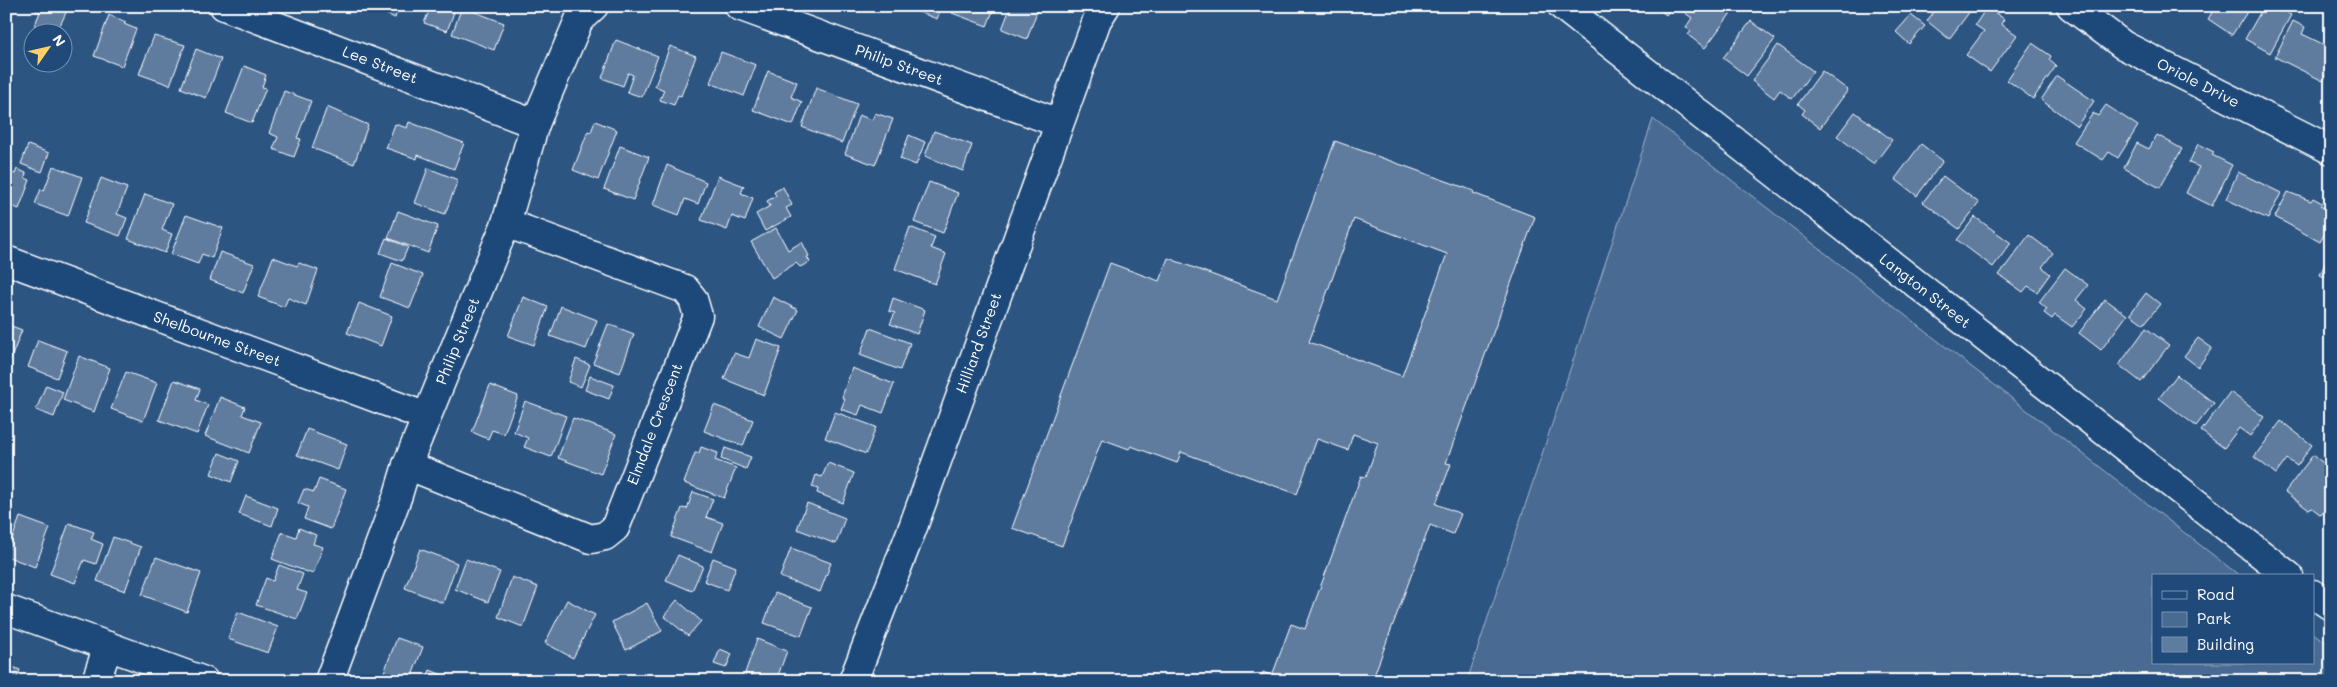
<svg xmlns="http://www.w3.org/2000/svg" width="2337" height="687" font-family="Mali,sans-serif">
	<rect width="100%" height="100%" fill="#2c5582"/>
	<filter id="ink" filterUnits="userSpaceOnUse"><feTurbulence type="fractalNoise" baseFrequency=".02" numOctaves="2"/><feDisplacementMap in="SourceGraphic" scale="10" xChannelSelector="R" yChannelSelector="G"/><feConvolveMatrix kernelMatrix="1 2 1 2 8 2 1 2 1" color-interpolation-filters="sRGB"/></filter>
	<g filter="url(#ink)">
		<polygon fill="#486b92" stroke="#a4b5c8" points="1653,119 2240,576 2153,576 2153,663 2313,663 2313,633 2331,646 2331,681 1467,681"/>
		<g fill="#5e7c9f" stroke="#fff" fill-rule="evenodd">
			<polygon points="37,6 69,6 57,32 48,32 34,27 40,12 35,10"/>
			<polygon points="367,6 399,6 395,18"/>
			<polygon points="431,6 456,7 447,31 424,23"/>
			<polygon points="903,6 942,6 937,19"/>
			<polygon points="955,6 995,6 987,26 952,13"/>
			<polygon points="1011,6 1039,6 1027,39 1002,29"/>
			<polygon points="1655,6 1673,6 1666,15"/>
			<polygon points="1683,6 1730,6 1734,9 1705,48 1688,35 1691,31 1686,27 1692,18 1681,10"/>
			<polygon points="1938,6 1974,6 1949,39 1927,21"/>
			<polygon points="2216,6 2251,6 2232,35 2208,19"/>
			<polygon points="2264,6 2275,6 2291,15 2270,53 2245,39"/>
			<polygon points="462,7 504,23 494,50 452,34"/>
			<polygon points="1987,7 2004,19 2001,24 2017,35 1990,72 1966,55 1984,31 1975,25"/>
			<polygon points="109,15 126,22 124,24 136,29 122,66 94,56"/>
			<polygon points="1911,15 1925,26 1909,44 1896,32"/>
			<polygon points="1751,21 1775,39 1747,76 1723,58"/>
			<polygon points="2293,21 2305,27 2302,34 2331,48 2331,65 2323,81 2275,57"/>
			<polygon points="154,36 185,45 170,85 139,74"/>
			<polygon points="616,40 658,56 642,97 627,92 633,75 628,73 623,86 602,78"/>
			<polygon points="2032,43 2051,56 2049,60 2056,66 2033,99 2007,80"/>
			<polygon points="1778,45 1813,71 1792,99 1780,90 1774,98 1752,81"/>
			<polygon points="670,46 696,56 681,96 678,95 674,105 660,100 664,90 655,86"/>
			<polygon points="196,49 221,59 206,98 181,88"/>
			<polygon points="721,52 756,65 744,96 710,83"/>
			<polygon points="244,66 266,75 262,87 266,88 252,123 226,113"/>
			<polygon points="768,71 797,82 791,97 802,102 793,125 753,110"/>
			<polygon points="1822,71 1848,90 1820,128 1802,114 1805,110 1798,104"/>
			<polygon points="2057,76 2094,101 2077,126 2041,100"/>
			<polygon points="816,88 857,104 842,143 802,127"/>
			<polygon points="284,91 311,101 297,138 301,139 294,157 273,149 278,137 269,133"/>
			<polygon points="2106,105 2138,126 2118,158 2109,152 2103,160 2074,142 2093,113 2098,116"/>
			<polygon points="327,107 368,125 354,164 312,148"/>
			<polygon points="1855,112 1892,140 1874,164 1837,136"/>
			<polygon points="875,113 893,119 875,165 845,154 859,115 872,120"/>
			<polygon points="595,121 617,130 598,180 573,170 588,131 591,132"/>
			<polygon points="409,122 464,143 454,169 418,155 417,159 386,148 395,124 407,128"/>
			<polygon points="934,131 972,145 963,171 925,156"/>
			<polygon points="909,135 925,142 916,165 900,159"/>
			<polygon points="2157,135 2182,149 2160,188 2124,168 2137,143 2149,149"/>
			<path d="M1335 141 1474 191 1473 193 1535 217 1446 463 1451 464 1436 504 1461 514 1453 534 1430 525 1372 681H1260L1263 672 1272 676 1291 624 1305 629 1361 476 1366 477 1378 443 1353 434 1348 450 1317 439 1297 494 1181 452 1177 463 1131 446 1129 449 1102 439 1062 546 1012 528 1110 263 1159 281 1168 258 1277 299ZM1354 219 1447 254 1402 376 1309 342Z"/>
			<polygon points="1921,144 1943,161 1917,196 1895,179"/>
			<polygon points="2198,144 2214,152 2212,155 2232,165 2212,206 2186,193 2199,167 2189,163"/>
			<polygon points="28,145 49,153 42,172 21,164"/>
			<polygon points="620,146 649,157 633,200 604,189"/>
			<polygon points="667,165 706,182 698,204 685,199 679,215 653,205"/>
			<polygon points="53,166 82,177 68,216 35,204 41,189 44,191"/>
			<polygon points="428,168 458,180 445,214 415,203"/>
			<polygon points="17,169 26,173 25,178 30,180 19,209 6,204 6,171 15,174"/>
			<polygon points="2238,172 2281,193 2268,219 2226,199"/>
			<polygon points="718,176 744,186 741,193 753,198 745,221 732,216 727,230 701,220"/>
			<polygon points="1943,176 1979,203 1959,229 1923,202"/>
			<polygon points="101,178 127,188 117,214 127,218 120,236 84,223"/>
			<polygon points="929,182 958,193 943,233 914,222"/>
			<polygon points="783,187 792,205 786,208 791,217 765,231 756,214 770,206 767,201 776,196 774,192"/>
			<polygon points="2288,192 2311,201 2313,198 2322,203 2320,206 2331,211 2331,222 2320,242 2275,217"/>
			<polygon points="145,194 172,204 162,230 172,234 165,253 128,239"/>
			<polygon points="398,211 438,226 428,253 388,238"/>
			<polygon points="186,215 223,228 212,258 202,254 198,264 171,254"/>
			<polygon points="1975,217 2011,243 1993,267 1957,240"/>
			<polygon points="910,227 935,237 931,248 946,254 935,284 895,269"/>
			<polygon points="776,228 788,250 802,242 809,256 807,257 810,262 800,267 796,263 772,278 751,242"/>
			<polygon points="2029,235 2053,253 2042,267 2050,274 2037,292 2028,286 2023,292 1999,275"/>
			<polygon points="386,238 408,247 402,261 380,253"/>
			<polygon points="2331,250 2331,280 2320,275"/>
			<polygon points="220,252 254,264 243,293 210,280"/>
			<polygon points="273,257 297,266 299,263 318,270 306,305 288,298 284,307 258,297"/>
			<polygon points="392,263 423,275 410,308 380,297"/>
			<polygon points="2065,268 2088,285 2076,300 2087,309 2072,327 2055,315 2052,319 2044,313 2047,309 2039,302"/>
			<polygon points="2146,293 2160,304 2144,324 2130,314"/>
			<polygon points="523,297 548,307 534,345 508,336"/>
			<polygon points="773,297 798,310 784,339 759,327"/>
			<polygon points="893,298 925,310 917,334 890,324 895,313 889,311"/>
			<polygon points="2105,299 2127,315 2101,350 2079,333"/>
			<polygon points="359,303 392,316 381,346 347,333"/>
			<polygon points="561,306 597,320 586,349 550,336"/>
			<polygon points="6,324 22,330 6,371"/>
			<polygon points="608,324 634,334 620,373 593,363"/>
			<polygon points="870,328 910,343 900,370 860,355"/>
			<polygon points="2146,328 2169,345 2141,382 2119,365"/>
			<polygon points="2198,338 2212,348 2198,367 2184,356"/>
			<polygon points="756,339 781,348 764,395 724,379 734,353 749,358"/>
			<polygon points="38,340 67,351 57,378 28,367"/>
			<polygon points="79,356 110,368 94,412 63,400"/>
			<polygon points="576,359 590,365 581,387 568,382"/>
			<polygon points="852,368 894,384 883,413 862,405 858,415 841,409 845,399 842,397"/>
			<polygon points="126,372 157,383 143,421 111,409"/>
			<polygon points="2177,375 2214,403 2196,426 2159,398"/>
			<polygon points="590,376 614,385 609,399 585,390"/>
			<polygon points="174,380 200,389 196,400 208,405 197,434 159,420"/>
			<polygon points="46,385 63,392 54,417 36,410"/>
			<polygon points="490,385 518,396 504,434 492,430 488,439 472,432"/>
			<polygon points="2230,392 2264,417 2250,436 2239,428 2224,448 2201,431"/>
			<polygon points="220,397 245,407 242,415 261,422 249,453 205,436"/>
			<polygon points="525,401 566,416 551,457 524,447 528,438 514,432"/>
			<polygon points="714,405 753,420 743,446 704,431"/>
			<polygon points="835,412 876,427 866,454 825,438"/>
			<polygon points="573,418 616,434 601,474 558,458"/>
			<polygon points="2281,421 2312,445 2297,466 2287,459 2276,474 2254,457"/>
			<polygon points="307,429 347,444 338,470 297,455"/>
			<polygon points="701,447 718,453 715,460 736,468 724,498 684,483 695,453 699,453"/>
			<polygon points="725,448 751,457 746,469 721,459"/>
			<polygon points="219,453 239,461 231,482 211,474"/>
			<polygon points="2313,455 2331,469 2331,482 2325,490 2331,494 2331,503 2321,515 2312,508 2309,510 2285,492"/>
			<polygon points="828,463 854,473 843,503 817,493 818,489 812,487 816,475 822,477"/>
			<polygon points="319,479 346,489 331,529 304,519 308,507 298,503 304,489 314,492"/>
			<polygon points="693,492 713,499 706,517 723,523 712,552 671,537 682,508 687,509"/>
			<polygon points="246,496 278,508 272,526 239,514"/>
			<polygon points="807,503 845,518 836,544 797,529"/>
			<polygon points="20,517 50,528 35,567 6,556"/>
			<polygon points="69,523 94,532 91,539 103,544 96,564 84,560 75,583 50,574"/>
			<polygon points="299,528 316,535 313,544 323,547 313,574 272,559 282,532 296,537"/>
			<polygon points="113,537 141,547 125,591 97,581"/>
			<polygon points="791,548 831,563 820,592 780,577"/>
			<polygon points="420,549 457,563 443,603 405,588"/>
			<polygon points="678,555 703,566 692,591 666,580"/>
			<polygon points="156,557 201,573 187,612 142,595"/>
			<polygon points="713,558 736,567 727,590 704,581"/>
			<polygon points="466,559 500,572 488,602 455,589"/>
			<polygon points="279,565 303,574 297,590 307,593 297,619 256,605 266,578 273,581"/>
			<polygon points="512,577 538,587 523,627 498,617"/>
			<polygon points="775,593 812,607 801,636 764,623"/>
			<polygon points="567,600 595,615 573,658 545,643"/>
			<polygon points="677,600 701,621 688,636 664,616"/>
			<polygon points="647,603 662,631 626,650 612,622"/>
			<polygon points="238,612 278,627 268,653 228,639"/>
			<polygon points="397,638 423,647 410,681 381,680"/>
			<polygon points="757,639 787,651 776,681 766,681 745,673"/>
			<polygon points="720,649 732,654 726,668 714,664"/>
			<polygon points="6,664 20,670 16,681 6,681"/>
			<polygon points="430,670 457,681 426,681"/>
		</g>
		<g fill="none" stroke-linecap="round" stroke-linejoin="round">
			<g stroke="#fff" stroke-width="31">
				<g id="minor">
					<polyline points="224,6 535,124"/>
					<polyline points="739,6 1059,123"/>
					<polyline points="1562,6 2289,576"/>
					<polyline points="2071,6 2123,45 2331,150"/>
					<polyline points="6,260 427,417"/>
					<polyline points="407,465 591,539 605,536 615,528 698,316 693,299 685,289 506,223"/>
					<polyline points="2313,594 2331,606"/>
					<polyline points="6,609 204,681"/>
					<polyline points="96,681 108,646"/>
					<polyline points="329,681 398,495 407,465 506,223 535,124 579,20 594,6"/>
					<polyline points="853,681 913,527 1097,20 1106,6"/>
				</g>
			</g>
			<use href="#minor" stroke="#1f4a7a" stroke-width="28"/>
		</g>
	</g>
	<g text-anchor="middle" stroke-width="5" stroke-linejoin="round" paint-order="stroke">
		<g font-size="15" fill="#fff" stroke="#1f4a7a">
			<text transform="translate(380 65) rotate(21)" y="5">Lee Street</text>
			<text transform="translate(899 65) rotate(20)" y="5">Philip Street</text>
			<text transform="translate(2198 83) rotate(27)" y="5">Oriole Drive</text>
			<text transform="translate(1925 291) rotate(38)" y="5">Langton Street</text>
			<text transform="translate(217 339) rotate(20)" y="5">Shelbourne Street</text>
			<text transform="translate(458 341) rotate(-68)" y="5">Philip Street</text>
			<text transform="translate(979 343) rotate(-70)" y="5">Hilliard Street</text>
			<text transform="translate(655 424) rotate(-69)" y="5">Elmdale Crescent</text>
		</g>
	</g>
	<rect width="2337" height="687" fill="none" stroke="#1f4a7a" stroke-width="25"/>
	<rect x="12" y="12" width="2312" height="662" fill="none" stroke="#fff" stroke-width="2" filter="url(#ink)"/>
	<rect x="2152" y="574" width="162" height="90" fill="#1f4a7a" stroke="#7992af"/>
	<rect x="2162" y="591" width="25" height="8" fill="#1f4a7a" stroke="#7992af"/>
	<text x="2197" y="600" font-size="15" fill="#ffffff">Road</text>
	<rect x="2162" y="612" width="25" height="15" fill="#486b92" stroke="#7992af"/>
	<text x="2197" y="624" font-size="15" fill="#ffffff">Park</text>
	<rect x="2162" y="637" width="25" height="15" fill="#5e7c9f" stroke="#7992af"/>
	<text x="2197" y="650" font-size="15" fill="#ffffff">Building</text>
	<g transform="translate(48 48) rotate(56)"><circle r="24" fill="#1f4a7a" stroke="#7992af"/>
	<path d="M0-4L9 19L0 12L-9 19Z" fill="#ffd166"/>
	<text y="-8" font-size="14" font-weight="bold" text-anchor="middle" fill="#ffffff">N</text>
	</g>
</svg>
